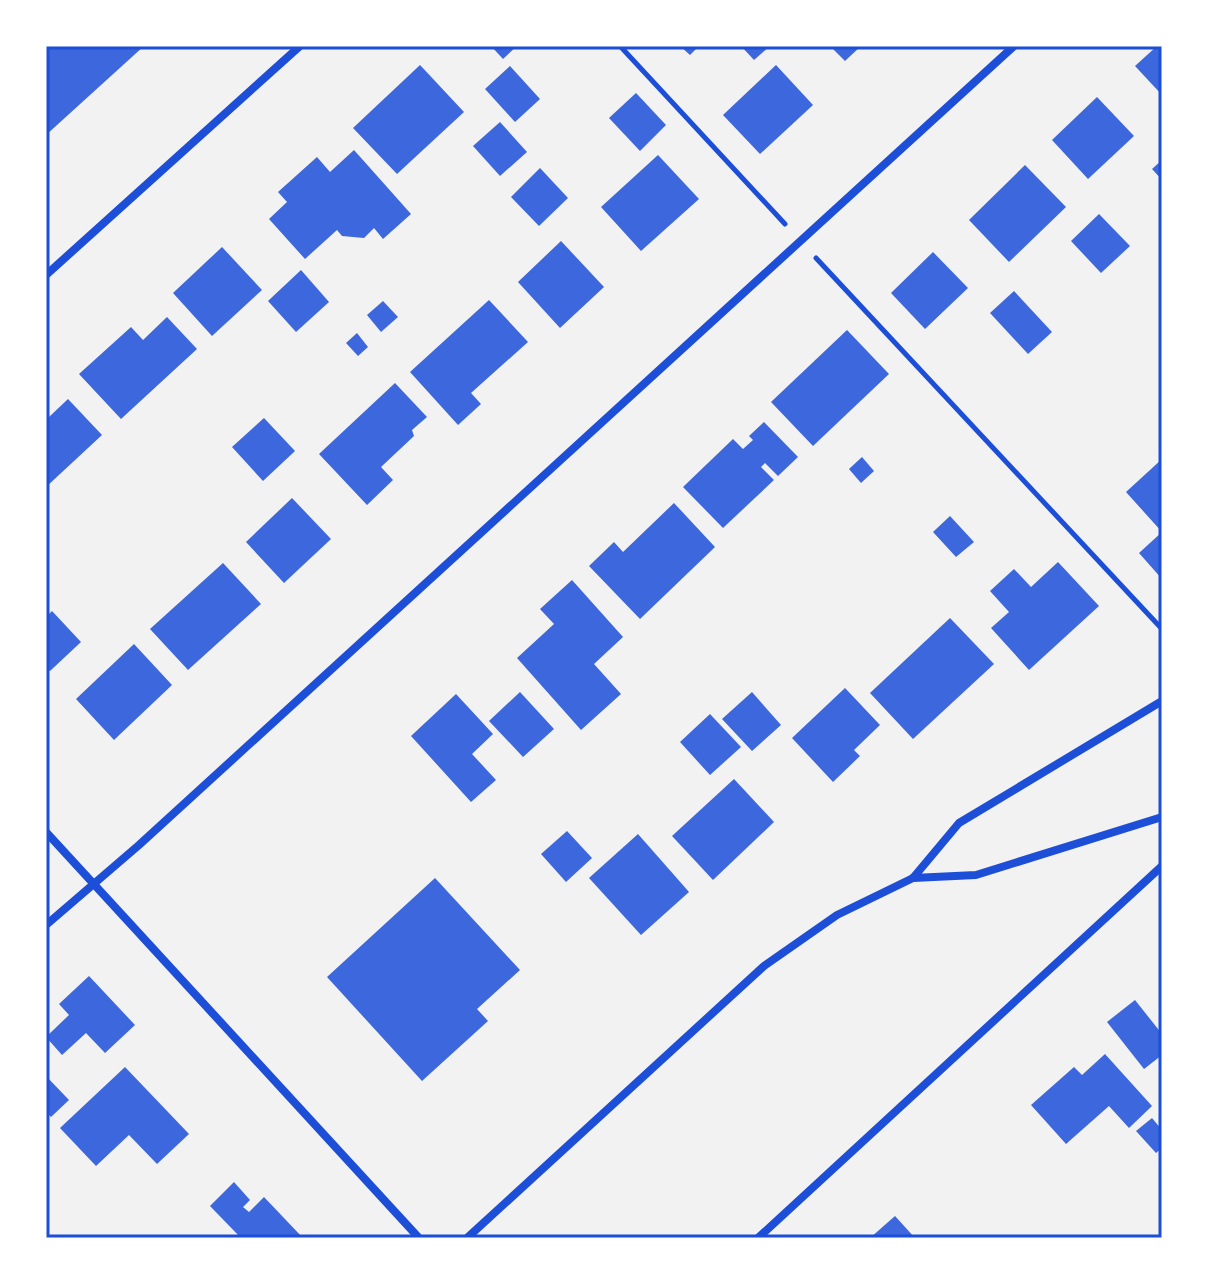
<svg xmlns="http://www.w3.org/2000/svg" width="1208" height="1284" font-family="Montserrat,sans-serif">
	<rect width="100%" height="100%" fill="#f2f2f2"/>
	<g fill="#3d67dc">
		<polygon points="46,46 144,46 46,135"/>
		<polygon points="491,46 517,46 503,59"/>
		<polygon points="680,46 699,46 690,55"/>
		<polygon points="741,46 770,46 754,60"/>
		<polygon points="830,46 861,46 845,61"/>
		<polygon points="1157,46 1162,46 1162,95 1135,66"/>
		<polygon points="420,65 464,112 397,174 353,128"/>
		<polygon points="776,65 813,105 760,154 723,115"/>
		<polygon points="510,66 540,99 515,122 485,89"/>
		<polygon points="636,93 666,125 640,151 609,118"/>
		<polygon points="1097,97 1134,136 1088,179 1052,140"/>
		<polygon points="500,122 527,152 500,176 473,146"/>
		<polygon points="354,150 411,214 383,239 374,228 364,238 342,236 337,230 305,259 269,219 287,202 278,192 317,157 330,172"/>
		<polygon points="658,155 699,199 641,251 601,207"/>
		<polygon points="1162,160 1162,180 1152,169"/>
		<polygon points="1025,165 1066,207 1009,262 969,220"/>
		<polygon points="540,168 568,198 539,226 511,197"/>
		<polygon points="1099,214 1130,246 1101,273 1071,241"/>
		<polygon points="561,241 604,287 560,328 518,282"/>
		<polygon points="222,247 262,290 212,336 173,293"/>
		<polygon points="933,252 968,288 925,329 891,293"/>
		<polygon points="301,270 329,302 296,332 268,301"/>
		<polygon points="1014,291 1052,332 1028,354 990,313"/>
		<polygon points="489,300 528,342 471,393 481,404 458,425 410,372"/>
		<polygon points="383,301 398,317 381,332 367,315"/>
		<polygon points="167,317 197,349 121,419 79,374 131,327 143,340"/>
		<polygon points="847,330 889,374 813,446 771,402"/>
		<polygon points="357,333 368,347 358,356 346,343"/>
		<polygon points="395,383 427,417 412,430 414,436 381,467 393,480 367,505 319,454"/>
		<polygon points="68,399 102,435 46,487 46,413 49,417"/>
		<polygon points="264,418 295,451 263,481 232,447"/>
		<polygon points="764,422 798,457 778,476 765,463 761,467 774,480 723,528 683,487 733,439 743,449 753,440 749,436"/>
		<polygon points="862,457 874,471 861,483 849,469"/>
		<polygon points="1162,459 1162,579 1139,553 1162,532 1126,492"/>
		<polygon points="292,498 331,539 284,583 246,542"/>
		<polygon points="674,503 715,547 640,619 589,566 614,542 623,552"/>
		<polygon points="950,516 974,542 956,557 933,532"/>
		<polygon points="1058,562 1099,606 1029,670 991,628 1009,612 990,591 1014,569 1031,587"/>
		<polygon points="223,563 261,604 188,670 150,629"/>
		<polygon points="572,580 623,637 594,664 621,694 581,730 517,658 554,624 540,609"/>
		<polygon points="52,611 81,642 50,671 46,667 46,617"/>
		<polygon points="950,618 994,664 913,739 870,693"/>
		<polygon points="134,644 172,685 114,740 76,699"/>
		<polygon points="845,688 880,725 854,750 860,756 833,782 792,738"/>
		<polygon points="520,692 554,729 523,757 489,721"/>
		<polygon points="752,692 781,725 752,751 722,719"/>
		<polygon points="456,694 493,734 472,754 496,780 471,802 411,736"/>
		<polygon points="710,714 741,747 710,775 680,742"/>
		<polygon points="734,779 774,822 713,880 672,836"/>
		<polygon points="567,831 592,858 566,882 541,854"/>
		<polygon points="638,834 689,892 641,935 589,878"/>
		<polygon points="435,878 520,970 477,1009 488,1021 422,1081 327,977"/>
		<polygon points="89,976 135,1025 105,1053 86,1033 62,1055 46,1037 69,1015 59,1004"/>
		<polygon points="1135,1000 1162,1034 1162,1055 1144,1069 1107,1022"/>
		<polygon points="1105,1054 1152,1106 1129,1128 1109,1106 1066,1144 1031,1105 1074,1067 1082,1075"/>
		<polygon points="125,1067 189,1134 157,1164 129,1135 96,1166 60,1128"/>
		<polygon points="46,1076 69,1100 51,1117 46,1112"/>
		<polygon points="1152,1118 1162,1130 1162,1148 1156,1153 1136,1131"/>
		<polygon points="234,1182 250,1200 243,1207 249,1212 264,1197 303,1238 241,1238 210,1206"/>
		<polygon points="895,1216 915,1238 870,1238"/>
	</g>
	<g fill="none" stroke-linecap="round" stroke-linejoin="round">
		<g stroke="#1d4ed8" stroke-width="5">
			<polyline points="620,46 785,224"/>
			<polyline points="816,258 1162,629"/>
		</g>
		<g stroke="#1d4ed8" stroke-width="8">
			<polyline points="46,275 300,46"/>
			<polyline points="46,832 419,1238"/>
			<polyline points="913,878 976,875 1162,817"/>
			<polyline points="46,925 139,845 1014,46"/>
			<polyline points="467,1238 764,966 837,915 913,878 959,823 1162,701"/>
			<polyline points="758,1238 1162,866"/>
		</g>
	</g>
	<rect width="1208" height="1284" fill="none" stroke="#ffffff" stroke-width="96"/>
	<rect x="48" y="48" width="1112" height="1188" fill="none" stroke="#1d4ed8" stroke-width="3"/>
</svg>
